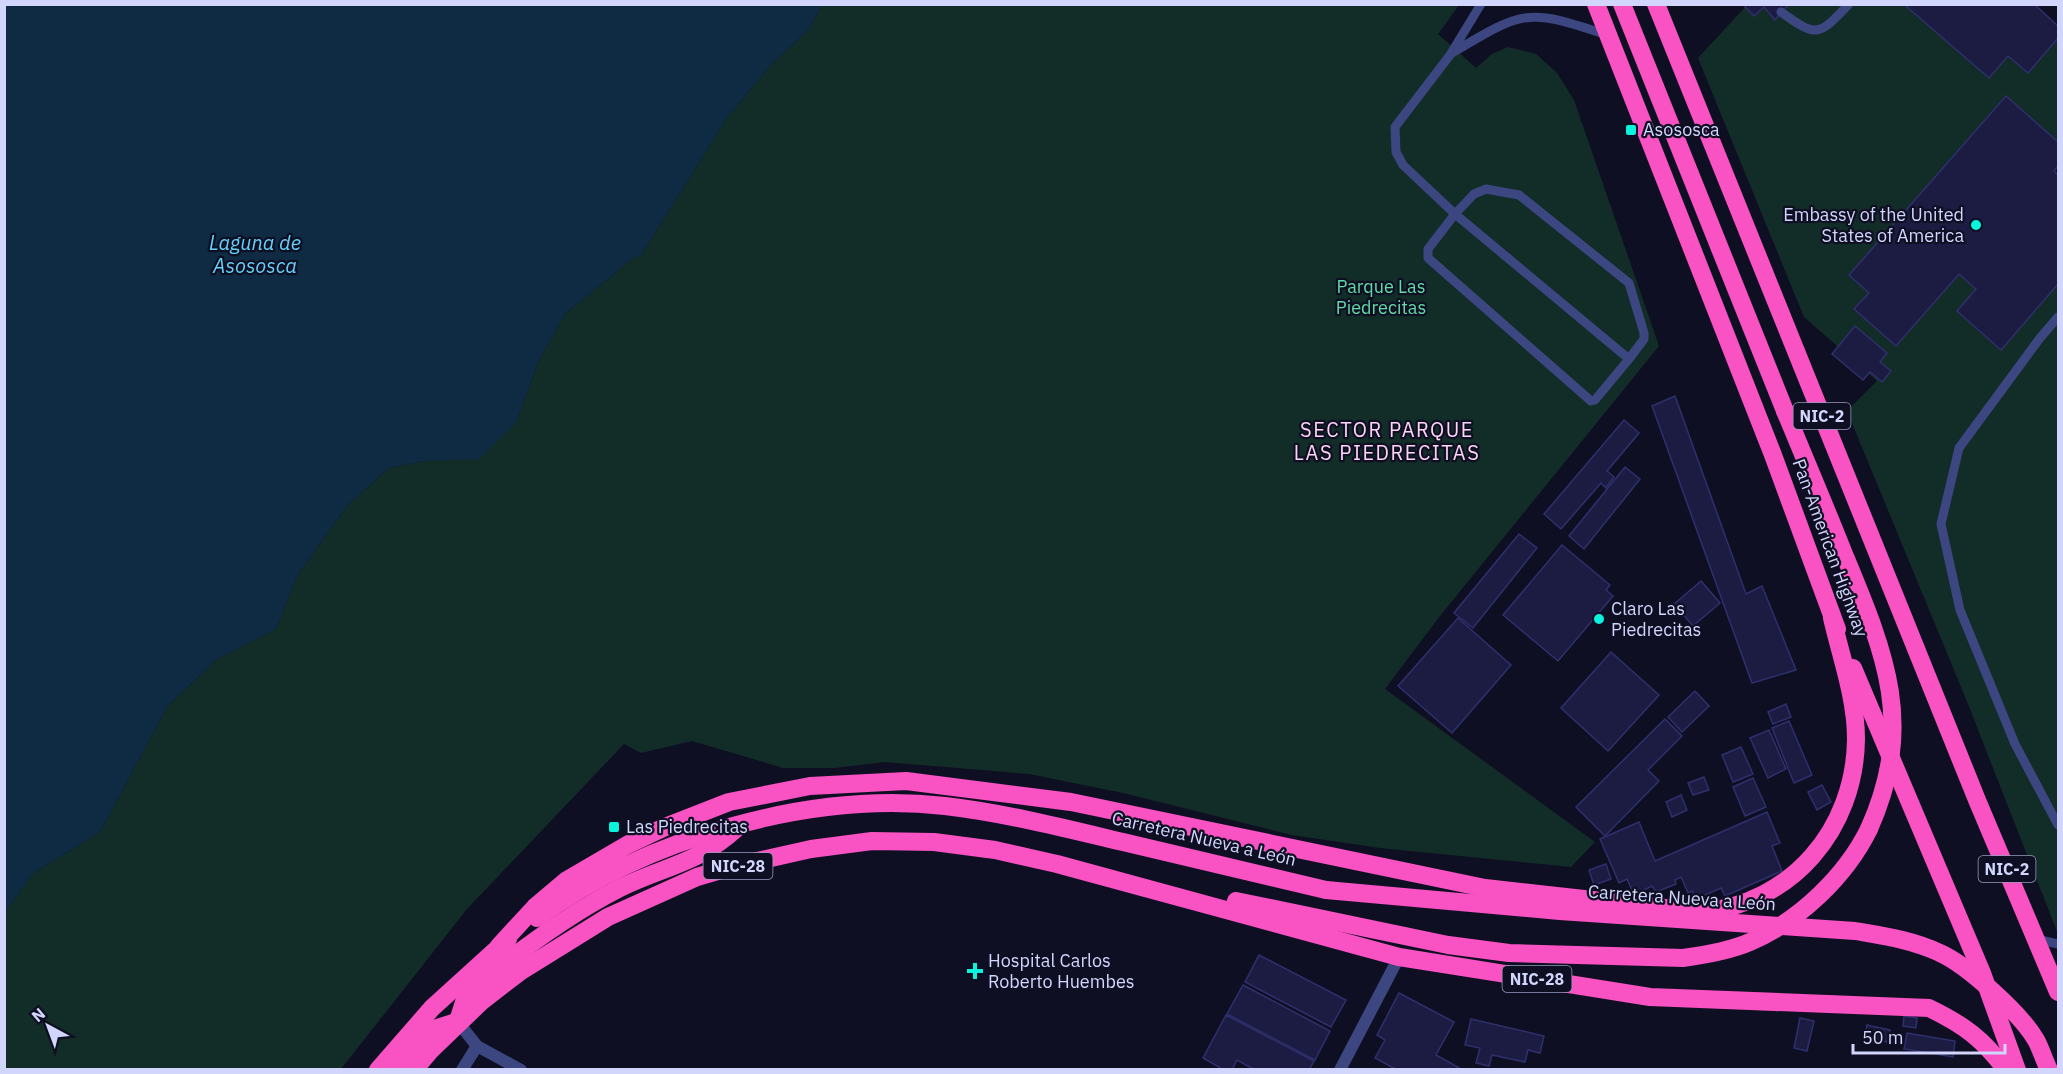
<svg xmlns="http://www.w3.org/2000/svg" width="2063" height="1074" font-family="'IBM Plex Sans',sans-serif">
	<rect width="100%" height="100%" fill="#0f0f23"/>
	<g fill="#122d27">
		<polygon points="822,5 1459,5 1438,34 1476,68 1492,54 1508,47 1536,54 1557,73 1574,100 1659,346 1440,616 1385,689 1595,842 1571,867 1380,848 1292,835 1123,793 1029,774 885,762 835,768 783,768 692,741 641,753 624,744 467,909 341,1069 5,1070 5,913 32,874 100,832 167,707 217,659 276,629 297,576 348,505 389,468 425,461 516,423 538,362 565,314 635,257 640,257 727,118 770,66 809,29"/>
		<polygon points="1747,5 1910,5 1908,7 1989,78 2008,56 2028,73 2058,38 2058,142 2006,97 1849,275 1869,293 1855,309 1896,346 1959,274 1976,289 1957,311 2001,350 2058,284 2058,934 1968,704 1847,411 1877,381 1804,317 1698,58"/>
	</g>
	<polygon fill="#0e2b43" points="5,4 822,5 809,29 770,66 727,118 640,257 635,257 565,314 538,362 516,423 479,459 425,461 389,468 348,505 297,576 276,629 217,659 167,707 100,832 32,874 5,913"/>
	<g fill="#1c1c43" stroke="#2f2f6e" stroke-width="1.5">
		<polygon points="1747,4 1789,4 1775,20 1764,7 1754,16 1745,7"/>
		<polygon points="1910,4 2034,4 2058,26 2058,38 2028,73 2008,56 1989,78 1907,7"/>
		<polygon points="2006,96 2058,142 2058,166 2054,171 2058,175 2058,284 2001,350 1957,311 1976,289 1959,274 1896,346 1854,309 1869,293 1849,275"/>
		<polygon points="1855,326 1887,353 1880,362 1891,371 1882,382 1870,372 1863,380 1832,354"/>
		<polygon points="1675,396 1746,594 1762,586 1796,670 1752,683 1652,406"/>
		<polygon points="1624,420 1639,433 1607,471 1614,477 1606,488 1601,483 1561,529 1544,514"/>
		<polygon points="1625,467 1640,479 1584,549 1569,536"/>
		<polygon points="1519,534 1537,548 1473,628 1454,613"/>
		<polygon points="1562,545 1610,585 1606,590 1613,596 1558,661 1503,615"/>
		<polygon points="1701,581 1720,603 1693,626 1674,604"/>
		<polygon points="1458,618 1511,665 1452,733 1398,686"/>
		<polygon points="1611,652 1659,695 1608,751 1561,708"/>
		<polygon points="1695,691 1709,706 1682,732 1668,717"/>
		<polygon points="1786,704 1791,717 1773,724 1768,712"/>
		<polygon points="1665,719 1682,736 1648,770 1659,781 1605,836 1576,807"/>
		<polygon points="1789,721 1812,775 1794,783 1772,728"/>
		<polygon points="1769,730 1786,769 1768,778 1750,738"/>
		<polygon points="1741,747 1753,774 1733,782 1722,755"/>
		<polygon points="1704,777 1709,790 1693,795 1688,783"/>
		<polygon points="1753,778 1766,807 1745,816 1733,787"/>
		<polygon points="1822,785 1831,802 1817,810 1808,792"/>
		<polygon points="1681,795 1687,810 1672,817 1666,802"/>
		<polygon points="1767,812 1780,843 1772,846 1782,871 1725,896 1721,888 1696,899 1692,891 1688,893 1681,877 1675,880 1676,884 1656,892 1652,886 1634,895 1627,879 1619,883 1600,839 1639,822 1655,861"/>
		<polygon points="1606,864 1611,879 1594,885 1589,870"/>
		<polygon points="1259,955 1346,1000 1331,1027 1245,982"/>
		<polygon points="1243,985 1330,1031 1315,1060 1227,1014"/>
		<polygon points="1399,993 1454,1022 1436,1055 1463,1070 1397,1070 1375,1058 1385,1040 1377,1035"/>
		<polygon points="1226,1015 1314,1061 1309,1070 1255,1070 1237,1060 1232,1070 1224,1070 1203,1058"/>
		<polygon points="1904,1016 1917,1018 1916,1028 1903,1026"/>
		<polygon points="1800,1018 1814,1021 1807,1051 1794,1048"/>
		<polygon points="1471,1019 1544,1036 1540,1053 1528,1050 1525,1062 1492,1055 1489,1066 1476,1063 1480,1048 1465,1045"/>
		<polygon points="1867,1025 1890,1030 1887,1042 1865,1037"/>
		<polygon points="1907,1033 1955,1041 1953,1057 1904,1049"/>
	</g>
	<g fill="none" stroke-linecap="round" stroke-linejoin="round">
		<g stroke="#3c4680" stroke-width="9">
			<polyline points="1481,4 1450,55 1395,127 1396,152 1403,165 1455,214 1428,249 1428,258 1591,401 1595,400 1629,359 1455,214 1474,194 1486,189 1519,195 1629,283 1644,333 1644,339 1629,359"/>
			<path d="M1781 12C1817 38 1819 36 1849 4"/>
			<path d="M1452 53C1524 10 1527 8 1607 35"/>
			<polyline points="2058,317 2040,338 1959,448 1941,524 1960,610 2015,744 2058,825"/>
			<polyline points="2036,939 2058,944"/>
		</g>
		<g stroke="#3c4680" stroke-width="12">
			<polyline points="458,1022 477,1046 521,1070"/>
			<polyline points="462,1070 477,1046"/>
			<polyline points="1340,1070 1399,957"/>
		</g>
		<g stroke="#f952c2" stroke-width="18">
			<polyline points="1596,4 1773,455 1837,629"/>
			<polyline points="1622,4 1785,411"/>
			<polyline points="1656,4 1977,800 2058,992"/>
			<polyline points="1853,668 1982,973 2017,1070"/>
			<path d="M1236 901 1448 945 1509 953 1683 958C1705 955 1729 951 1750 942 1799 921 1846 876 1869 829"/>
			<path d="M537 918C647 838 810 791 945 806 1005 813 1064 828 1123 842 1190 858 1258 874 1326 890"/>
			<path d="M499 946 535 907 567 880 627 845 665 827 729 802 810 786 906 781 1071 802 1485 888 1701 912C1792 904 1855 829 1856 739 1856 698 1841 657 1832 618"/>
			<path d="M459 1018 465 999 474 988C520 950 567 915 620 888 665 866 698 864 737 828"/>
			<polyline points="378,1070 432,1008 508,939"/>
			<polyline points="396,1070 434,1029 456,1022"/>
			<path d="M414 1070 431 1050 482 1001 521 971 608 917 697 877 731 867 811 849 872 841 934 842 995 850 1057 864 1399 957 1650 997 1929 1008C1964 1025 1983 1039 2006 1070"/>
		</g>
		<g stroke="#f952c2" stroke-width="18">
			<path d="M1785 411C1805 459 1825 506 1844 554 1885 653 1916 724 1869 829"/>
			<path d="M1326 890 1560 911 1855 931C1884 936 1913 940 1940 953 1967 965 2021 1014 2036 1040 2041 1049 2044 1060 2049 1070"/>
		</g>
	</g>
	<g fill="#09f3dd" stroke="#0f0f23" stroke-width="2">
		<rect x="1625" y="124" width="12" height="12" rx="3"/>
		<circle cx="1976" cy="225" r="6"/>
		<circle cx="1599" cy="619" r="6"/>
		<rect x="608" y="821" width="12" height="12" rx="3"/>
		<path d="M972 962h6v6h6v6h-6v6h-6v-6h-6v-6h6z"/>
	</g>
	<g text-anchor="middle" stroke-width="4.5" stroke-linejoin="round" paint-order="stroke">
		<g fill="#0f0f23" stroke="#989abc" stroke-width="1.5">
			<rect x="1793.5" y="403" width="57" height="26" rx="4.5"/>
			<rect x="703.5" y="853" width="69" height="26" rx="4.5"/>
			<rect x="1978.5" y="856" width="57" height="26" rx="4.5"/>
			<rect x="1502.5" y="966" width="69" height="26" rx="4.5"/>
		</g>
		<g font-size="16" font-weight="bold" fill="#d2d6fd">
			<text x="1822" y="422">NIC-2</text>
			<text x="738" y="872">NIC-28</text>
			<text x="2007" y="875">NIC-2</text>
			<text x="1537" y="985">NIC-28</text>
		</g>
		<g font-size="18" fill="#d2d6fd" stroke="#0f0f23" text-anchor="start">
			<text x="1643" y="136">Asososca</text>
			<text x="1964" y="221" text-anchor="end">Embassy of the United<tspan x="1964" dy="21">States of America</tspan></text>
			<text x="1611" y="615">Claro Las<tspan x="1611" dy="21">Piedrecitas</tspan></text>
			<text x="626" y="833">Las Piedrecitas</text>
			<text x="988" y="967">Hospital Carlos<tspan x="988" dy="21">Roberto Huembes</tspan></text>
		</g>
		<g font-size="18" fill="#61dba5" stroke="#0f0f23">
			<text x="1381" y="293">Parque Las<tspan x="1381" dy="21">Piedrecitas</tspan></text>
		</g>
		<g font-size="18" fill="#d2d6fd" stroke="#0f0f23">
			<text transform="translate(1830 548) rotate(70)" y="6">Pan-American Highway</text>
			<text transform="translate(1204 839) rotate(13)" y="6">Carretera Nueva a León</text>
			<text transform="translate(1682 898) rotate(4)" y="6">Carretera Nueva a León</text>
		</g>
		<g font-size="20" font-style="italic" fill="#64d1f9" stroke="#0f0f23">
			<text x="255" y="250">Laguna de<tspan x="255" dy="23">Asososca</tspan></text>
		</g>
		<g font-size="20" letter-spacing="1.5" fill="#fdd4f6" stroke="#0f0f23">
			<text x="1387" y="437">SECTOR PARQUE<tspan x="1387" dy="23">LAS PIEDRECITAS</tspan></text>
		</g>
	</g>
	<rect width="2063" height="1074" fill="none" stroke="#d2d6fd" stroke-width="12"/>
	<g transform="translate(48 1026) rotate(319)" stroke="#0f0f23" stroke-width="4.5" paint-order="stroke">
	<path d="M0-4.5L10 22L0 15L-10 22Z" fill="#d2d6fd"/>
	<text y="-9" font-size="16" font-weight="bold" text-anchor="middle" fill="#d2d6fd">N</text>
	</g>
	<path d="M1853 1044v9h152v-9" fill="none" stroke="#d2d6fd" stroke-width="3"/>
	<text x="1862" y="1044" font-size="18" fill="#d2d6fd" stroke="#0f0f23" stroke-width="4.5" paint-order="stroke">50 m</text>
</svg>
